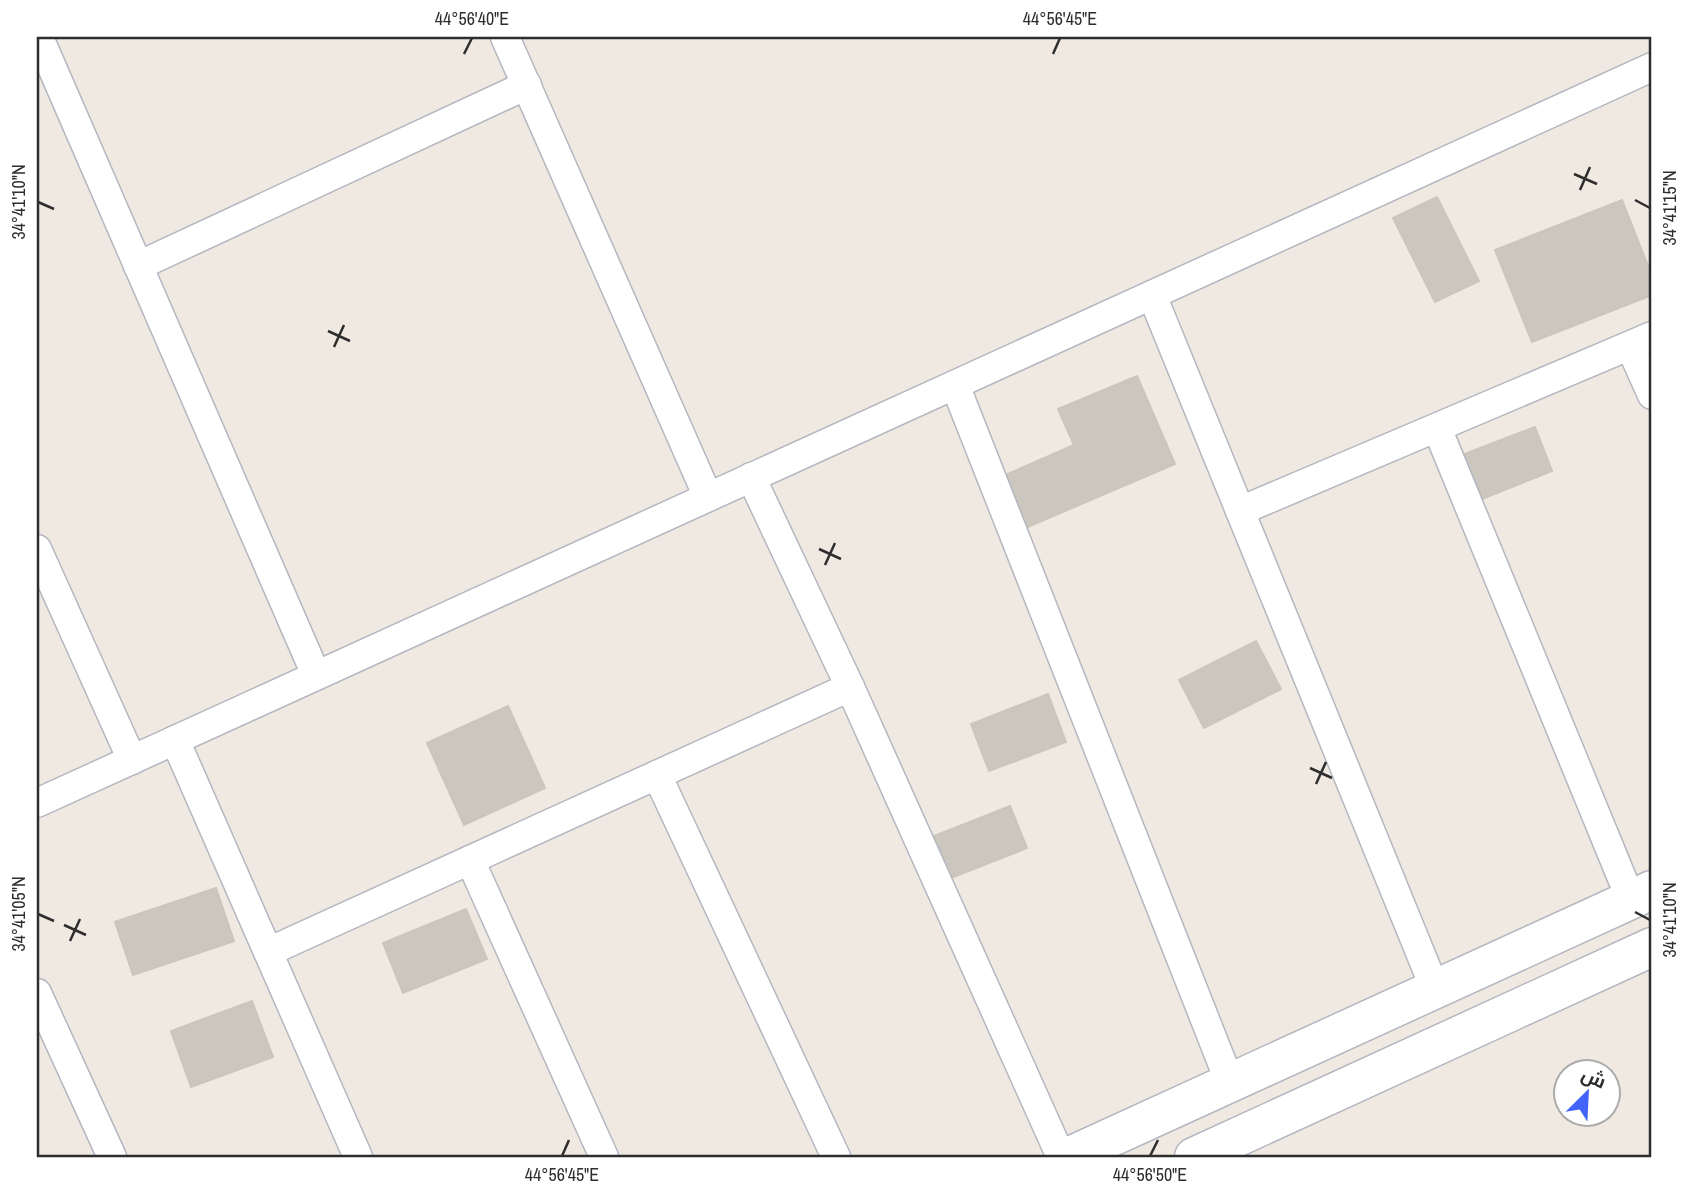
<svg xmlns="http://www.w3.org/2000/svg" width="1689" height="1194" font-family="'Archivo Narrow',Cairo,sans-serif">
	<rect width="100%" height="100%" fill="#efe9e1"/>
	<g fill="#cbc7bf" stroke="#cbc5ba" stroke-width="2">
		<polygon points="1437,197 1479,281 1435,302 1393,218"/>
		<polygon points="1622,200 1652,276 1652,295 1532,342 1495,250"/>
		<polygon points="1137,376 1175,464 1023,529 1001,477 1074,445 1058,409"/>
		<polygon points="1535,427 1552,471 1472,503 1454,458"/>
		<polygon points="1256,641 1281,689 1204,728 1179,680"/>
		<polygon points="1048,694 1066,742 989,771 971,724"/>
		<polygon points="508,706 545,788 464,825 427,743"/>
		<polygon points="1010,806 1027,848 951,878 934,836"/>
		<polygon points="216,888 234,941 133,975 115,922"/>
		<polygon points="466,909 487,959 403,993 383,943"/>
		<polygon points="252,1001 273,1057 191,1087 171,1031"/>
	</g>
	<g fill="none" stroke-linecap="round" stroke-linejoin="round">
		<g stroke="#b4b7c1" stroke-width="31">
			<g id="street">
				<polyline points="505,37 708,497"/>
				<polyline points="41,42 316,675"/>
				<polyline points="138,266 527,85"/>
				<polyline points="1152,295 1435,989"/>
				<polyline points="1630,346 1652,395"/>
				<polyline points="955,385 1230,1083"/>
				<polyline points="1437,428 1631,900"/>
				<polyline points="751,477 850,687 1061,1157"/>
				<polyline points="1240,511 1652,336"/>
				<polyline points="37,549 132,760"/>
				<polyline points="175,740 358,1157"/>
				<polyline points="657,775 836,1157"/>
				<polyline points="37,803 1652,67"/>
				<polyline points="470,860 604,1157"/>
				<polyline points="268,952 850,687"/>
				<polyline points="37,993 112,1157"/>
			</g>
		</g>
		<g stroke="#b4b7c1" stroke-width="41">
			<g id="secondary">
				<polyline points="1068,1157 1652,890"/>
				<polyline points="1194,1157 1652,947"/>
			</g>
		</g>
		<use href="#street" stroke="#fff" stroke-width="28"/>
		<use href="#secondary" stroke="#fff" stroke-width="38"/>
	</g>
	<path fill="none" stroke="#2e2e2e" stroke-width="2.5" d="M464 54 472 38M1053 54 1060 38M1574 174 1597 184M1580 190 1590 167M1635 200 1650 208M38 202 54 209M328 331 350 341M334 347 344 325M819 549 841 559M825 565 835 543M1310 768 1332 778M1316 784 1326 762M1635 912 1650 920M38 914 54 921M64 925 86 935M70 941 80 919M562 1156 569 1140M1150 1156 1158 1140"/>
	<rect width="1689" height="1194" fill="none" stroke="#ffffff" stroke-width="77"/>
	<g transform="translate(1587 1093) rotate(24)"><circle r="33" fill="#ffffff" stroke="#ababab" stroke-width="2"/>
	<path d="M0-5L12 26L0 18L-12 26Z" fill="#4264fb"/>
	<text y="-10" font-size="19" font-weight="bold" text-anchor="middle" fill="#2e2e2e">ش</text>
	</g>
	<rect x="38" y="38" width="1612" height="1118" fill="none" stroke="#2e2e2e" stroke-width="2.5"/>
	<g font-size="18" text-anchor="middle" fill="#2e2e2e">
		<text x="472" y="25">44°56'40"E</text>
		<text x="1060" y="25">44°56'45"E</text>
		<text transform="translate(19 202) rotate(-90)" y="6">34°41'10"N</text>
		<text transform="translate(1670 208) rotate(-90)" y="6">34°41'15"N</text>
		<text transform="translate(19 914) rotate(-90)" y="6">34°41'05"N</text>
		<text transform="translate(1670 920) rotate(-90)" y="6">34°41'10"N</text>
		<text x="562" y="1181">44°56'45"E</text>
		<text x="1150" y="1181">44°56'50"E</text>
	</g>
</svg>
